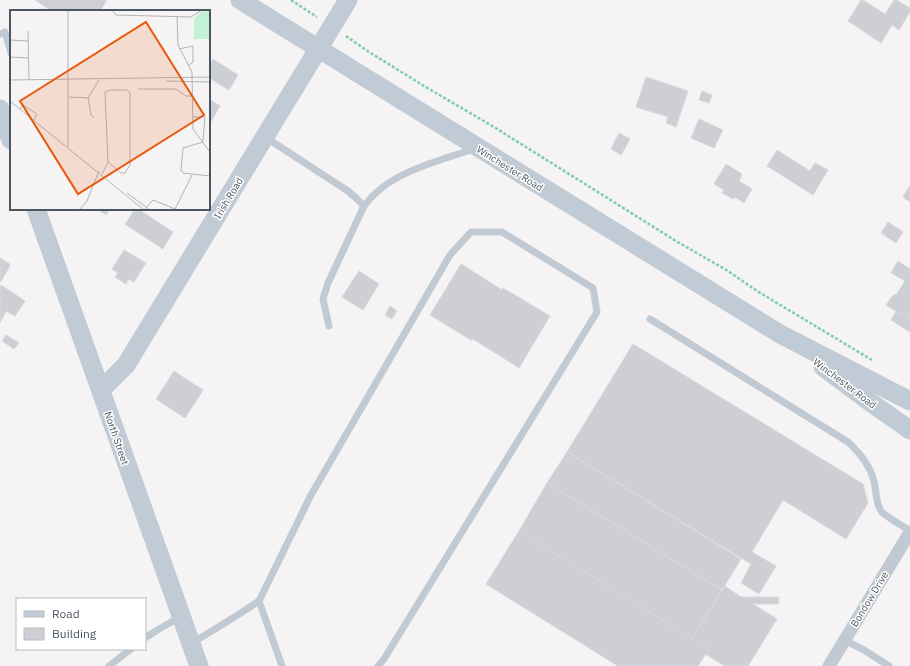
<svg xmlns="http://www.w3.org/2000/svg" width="910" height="666" font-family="'IBM Plex Sans',sans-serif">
	<rect width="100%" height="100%" fill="#f5f3f3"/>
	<g fill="#cdcfd5" stroke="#d7d9de">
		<polygon points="35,0 107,0 100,11 52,11"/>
		<polygon points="861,0 863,0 885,14 894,0 897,0 910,8 910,12 899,30 892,25 881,43 848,21"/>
		<polygon points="213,59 238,75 229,90 209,78 209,66"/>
		<polygon points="646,77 688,91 676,127 666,123 668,117 636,107"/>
		<polygon points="702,91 712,95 709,103 699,100"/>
		<polygon points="209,99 220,106 209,125"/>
		<polygon points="699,119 723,130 714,148 691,138"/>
		<polygon points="619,133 630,139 621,155 611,149"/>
		<polygon points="777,150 810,171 815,163 828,170 813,195 767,166"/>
		<polygon points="726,164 742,174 739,181 752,189 744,203 735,197 733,199 722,193 724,190 714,184"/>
		<polygon points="909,187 910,187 910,202 903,197"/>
		<polygon points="97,209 110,209 106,215"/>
		<polygon points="135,209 138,209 173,232 163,249 125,224"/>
		<polygon points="888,222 903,232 896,243 881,233"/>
		<polygon points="124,250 146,263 134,282 128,279 126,284 115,277 118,273 112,269"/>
		<polygon points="0,258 10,264 9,265 10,266 0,283"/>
		<polygon points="898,261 910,269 910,320 886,305 894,294 896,295 905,281 891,273"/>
		<polygon points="461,264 502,290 503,288 550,316 519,368 473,339 471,340 430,315"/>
		<polygon points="359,271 379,284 363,310 342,297"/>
		<polygon points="1,285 25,301 15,316 6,311 0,323 0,287"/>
		<polygon points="390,306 397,311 392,319 385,315"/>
		<polygon points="896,311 910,320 910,332 891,320"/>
		<polygon points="6,335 19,343 14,349 2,341"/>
		<polygon points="633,344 863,484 868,503 846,539 783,500 752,552 776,566 759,594 741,583 751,564 567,452"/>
		<polygon points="174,371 203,390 185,418 156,399"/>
		<polygon points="567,452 741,559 722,590 547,483"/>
		<polygon points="547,483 722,590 692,639 519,531"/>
		<polygon points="519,531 709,649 698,666 618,666 486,584"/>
		<polygon points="725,586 741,597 779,597 778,604 753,604 777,619 748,666 725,666 705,654 709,649 692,639"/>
	</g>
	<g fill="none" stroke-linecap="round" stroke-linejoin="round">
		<g stroke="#7ad0a6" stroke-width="2.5" stroke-dasharray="3 2" stroke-linecap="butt">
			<polyline points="291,0 317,17"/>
			<polyline points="346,36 369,52 424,86 494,127 676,241 728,271 757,291 872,360"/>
		</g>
		<g stroke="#c1cad2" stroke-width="7">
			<polyline points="0,34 5,32 11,53"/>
			<path d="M265 137 348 191 356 198 364 206C383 180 413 169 443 159 454 155 465 153 476 147"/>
			<path d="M650 319 848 442C860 453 870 465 874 481 876 489 876 505 881 511 886 517 903 526 910 531"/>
			<polyline points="329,326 323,299 328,283 364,206"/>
			<polyline points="259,601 282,666"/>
			<polyline points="145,638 159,629 180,617"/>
			<polyline points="844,640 864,650 889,666"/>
			<polyline points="192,643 233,618 259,601 311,495 450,255 471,232 502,232 593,288 597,312 384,659 378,666"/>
			<polyline points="109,666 131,649"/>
		</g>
		<polyline stroke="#c1cad2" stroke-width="13" points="829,666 910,532"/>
		<g stroke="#c1cbd6" stroke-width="19">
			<polyline points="240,0 319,49 780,334 910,401"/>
			<polyline points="0,109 11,140"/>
			<polyline points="36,209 199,666"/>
			<polyline points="823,367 870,402 910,430"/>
			<polyline points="101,390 126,365 348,0"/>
		</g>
	</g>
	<g text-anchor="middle" stroke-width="3" stroke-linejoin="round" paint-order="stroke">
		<g font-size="10" fill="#4a5661" stroke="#fff">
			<text transform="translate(510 168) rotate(32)" y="4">Winchester Road</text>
			<text transform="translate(228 198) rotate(-59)" y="4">Irish Road</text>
			<text transform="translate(845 383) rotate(37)" y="4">Winchester Road</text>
			<text transform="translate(117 438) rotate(71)" y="4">North Street</text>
			<text transform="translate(869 599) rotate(-59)" y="4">Bondow Drive</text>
		</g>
	</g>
	<g transform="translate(10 10)">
		<rect width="200" height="200" fill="#f5f3f3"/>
		<path d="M194 0H200V29H184V8Z" fill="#c3f1d5"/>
		<path fill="none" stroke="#b1b4b9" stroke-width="1" d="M102 0 106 5 181 7 192 0M167 6 168 35 182 62 183 119 200 142M18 21 19 70M0 30 19 31M169 39 183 36V52L179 55M0 47 19 48M0 70 200 67M156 71 200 72M128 79H166L176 86H182M59 87 78 88 89 70M78 88 81 105 84 108M0 91 134 200M10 99 13 95 27 104 24 110M183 107H195L193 131M193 132 173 138 171 160 173 163 200 166M58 137V0M92 164 98 152 95 82 100 80H117L120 83V155L115 163H111L98 152M117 183 140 200M69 200 77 191 89 161M134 200 143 190 165 199 182 165"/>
		<path fill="#e8590c" fill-opacity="0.15" stroke="#e8590c" stroke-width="2" d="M136 12 194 105 68 184 10 91Z"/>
		<rect width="200" height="200" fill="none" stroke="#4a5661" stroke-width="2"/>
	</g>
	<rect x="16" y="598" width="130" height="52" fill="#ffffff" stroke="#b7bbc0"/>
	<rect x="24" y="611" width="20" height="6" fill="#c1cbd6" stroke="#b7bbc0"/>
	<text x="52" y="618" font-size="12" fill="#4a5661">Road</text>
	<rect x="24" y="628" width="20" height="12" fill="#cdcfd5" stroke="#b7bbc0"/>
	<text x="52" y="638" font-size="12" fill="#4a5661">Building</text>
</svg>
